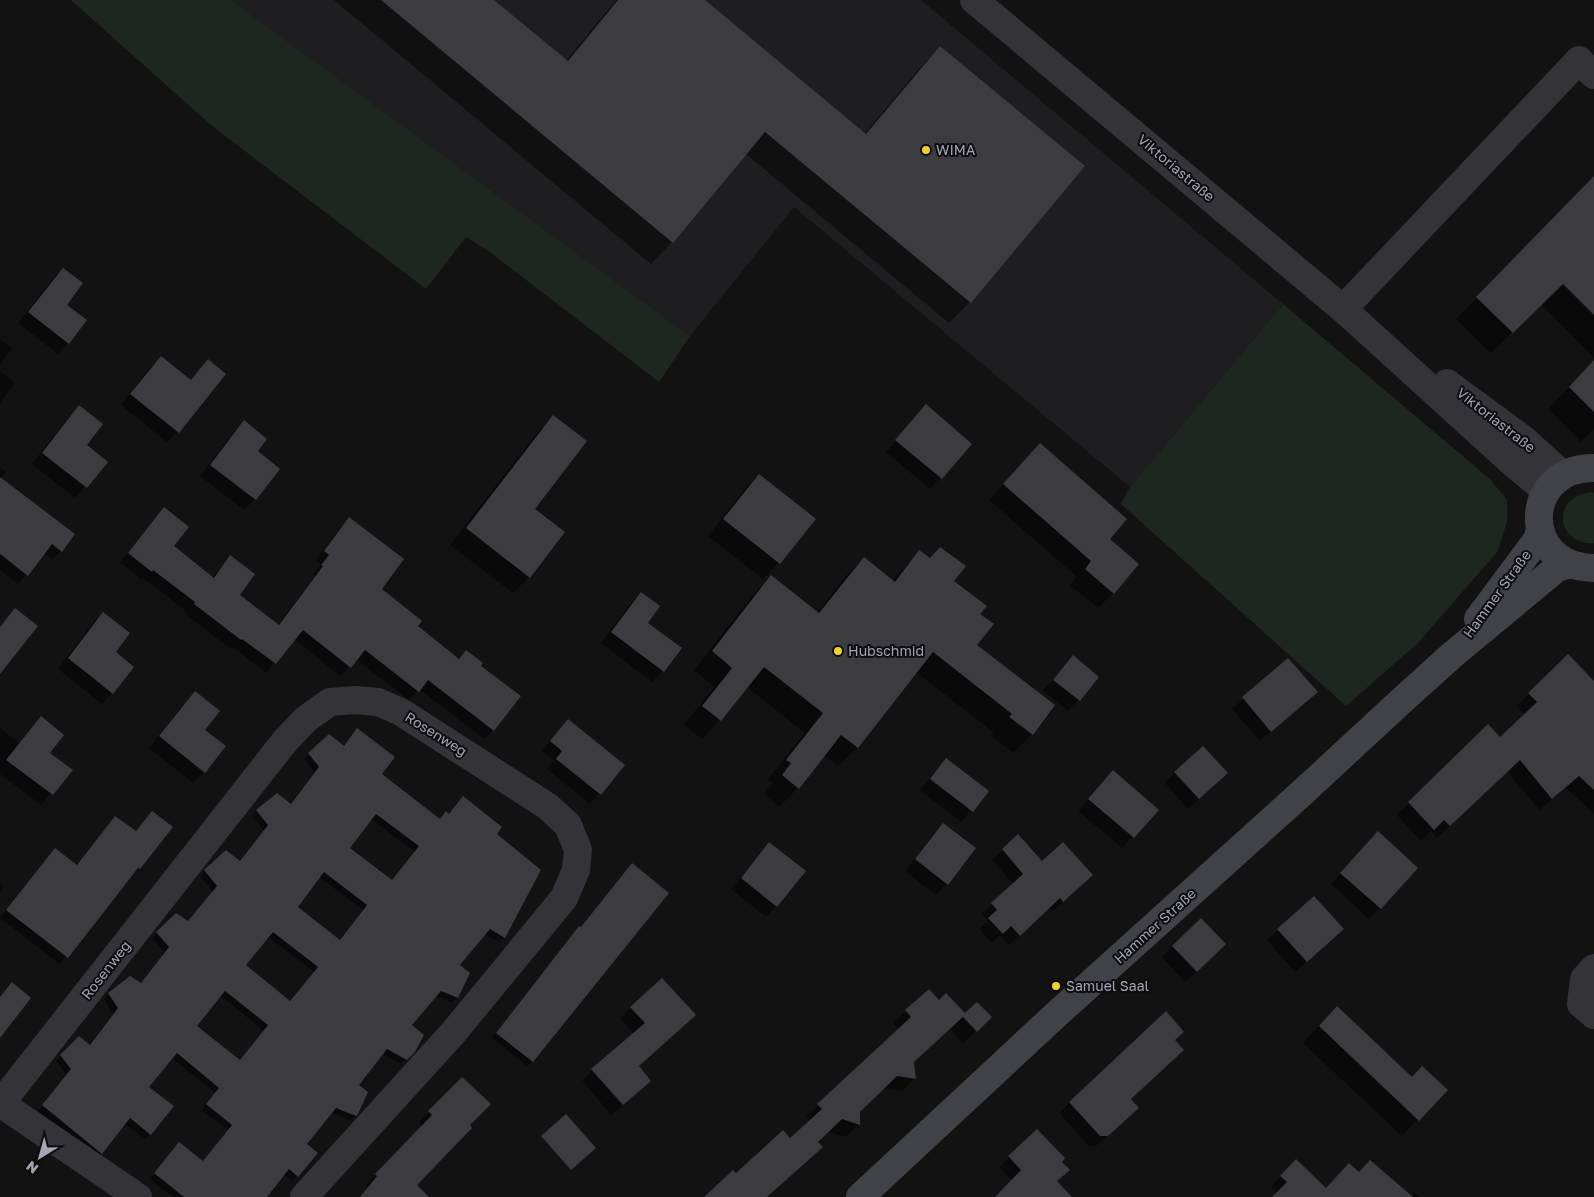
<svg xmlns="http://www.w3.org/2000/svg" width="1594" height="1197" font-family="'Golos Text',sans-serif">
	<rect width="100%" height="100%" fill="#121213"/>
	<polygon fill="#1e1e20" points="231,0 921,0 1283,304 1130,487 794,207 690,336"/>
	<g fill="#1e2620">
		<polygon points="71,0 231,0 690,336 659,382 491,253 466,237 426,289 212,126"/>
		<polygon points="1283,304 1491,480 1507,500 1507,522 1498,551 1418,643 1346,706 1121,504 1130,487"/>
		<path d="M1591 492 1594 493V543C1556 545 1550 497 1591 492Z"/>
	</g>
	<g fill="#0007" fill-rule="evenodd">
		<polygon points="334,0 492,0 566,61 616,0 704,0 864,134 919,69 940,47 1083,167 970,302 949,323 746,154 672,242 651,264"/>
		<polygon points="1594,178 1594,358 1541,304 1491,353 1456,319"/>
		<polygon points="63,269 68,343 58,354 18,323 52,280"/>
		<polygon points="0,339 12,348 0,364"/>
		<polygon points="161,357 190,381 208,361 178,432 167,442 121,405 150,368"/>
		<polygon points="1594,361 1594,429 1581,442 1548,409"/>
		<polygon points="0,371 15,383 0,403"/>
		<polygon points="79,406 85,445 106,463 75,498 32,464 69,417"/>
		<polygon points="553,417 533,509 563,533 529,577 513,593 450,545 537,433"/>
		<polygon points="915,417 970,444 930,489 886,452"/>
		<polygon points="244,422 256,452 255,499 244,510 200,476 233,433"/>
		<polygon points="1040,444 1108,539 1113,593 1098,608 1070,585 1077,577 989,500"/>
		<polygon points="0,467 6,472 0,479 61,551 52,559 44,553 18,584 0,570"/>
		<polygon points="759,475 779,563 763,579 708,536 743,491"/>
		<polygon points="164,509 172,547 212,578 230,557 238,595 278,625 315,576 313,575 321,565 315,561 340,528 349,519 380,589 416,626 458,659 466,651 479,666 493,730 484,739 419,689 409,700 356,659 340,676 294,639 266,673 233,647 231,649 185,614 187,612 143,578 142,580 120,562"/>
		<polygon points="919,552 952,581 979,614 976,646 1032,734 1013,753 991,736 994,733 916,672 857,748 838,766 824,755 798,788 779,807 764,794 773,783 768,779 805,733 747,687 720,720 702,739 684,725 714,687 694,670 752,596 771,577 817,613 845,577 864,558 892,581"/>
		<polygon points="641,593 646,624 663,671 652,682 601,643 630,604"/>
		<polygon points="103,614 114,653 112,693 102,704 58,669 92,624"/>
		<polygon points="1568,656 1594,683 1594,814 1566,788 1539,810 1507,771 1437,838 1431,831 1421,841 1397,815 1488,726 1500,739 1526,715 1516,706"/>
		<polygon points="1073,657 1098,677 1068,711 1043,691"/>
		<polygon points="1288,659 1305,703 1260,741 1232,709"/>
		<polygon points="195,693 203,730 204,772 193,783 149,748 184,704"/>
		<polygon points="41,718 49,753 71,770 41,805 0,774 0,728 19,743"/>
		<polygon points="568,721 623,766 590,804 547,769 554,761 542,751"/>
		<path d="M329 735 343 747 352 735 380 775 440 820 495 835 504 937 499 942 484 934 458 966 468 974 457 998 452 1003 435 995 410 1026 414 1051 401 1064 382 1054 357 1085V1114L350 1121 331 1112 306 1145 297 1176 292 1181 283 1173 265 1197H173L150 1179 174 1148 203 1162 228 1130 202 1110 215 1093 172 1058 147 1087 150 1134 145 1139 124 1123 96 1158 38 1111 67 1075 56 1061 79 1038 89 1046 113 1014 104 999 109 994 140 984 165 953 152 938 176 914 188 922 213 892 200 876 226 851 239 862 264 831 252 816 277 795 290 805 315 773 304 759ZM371 819 415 852 391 881 348 848ZM319 877 363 910 339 941 296 907ZM267 936 314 972 289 1002 244 966ZM220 995 264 1031 240 1062 195 1026Z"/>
		<polygon points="946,759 987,791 961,822 920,790"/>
		<polygon points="1175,772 1216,784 1188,809 1165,783"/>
		<polygon points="1103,783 1157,810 1122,848 1078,811"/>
		<polygon points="152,813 171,828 139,869 132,876 131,875 60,964 0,918 48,857 76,866 115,817 135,832"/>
		<polygon points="943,824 974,849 947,884 936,895 905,871 933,835"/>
		<polygon points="1018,836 1042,863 1081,885 1053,911 1049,907 1009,945 1000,935 992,943 979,929 988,920 982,914 1013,884 992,860"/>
		<polygon points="770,844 776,906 766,917 731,889 759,855"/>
		<polygon points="1367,844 1416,868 1369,919 1331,884"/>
		<polygon points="0,883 4,886 0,891"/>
		<polygon points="1278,930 1331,940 1295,972 1267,940"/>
		<polygon points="574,933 532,1061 527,1066 492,1038"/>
		<polygon points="1173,947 1214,955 1185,982 1162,957"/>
		<polygon points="662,979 638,1067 650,1081 611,1115 582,1080 634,1034 620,1018"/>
		<polygon points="939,1001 965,1015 990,1017 963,1044 950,1029 912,1062 915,1078 902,1091 883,1088 858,1112 859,1124 846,1137 829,1132 817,1142 821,1147 768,1197 706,1197 736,1175 789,1140 810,1121 806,1117 899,1030 893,1023 906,1011"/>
		<polygon points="1321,1024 1412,1078 1446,1090 1402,1136 1303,1043"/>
		<polygon points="1174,1041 1129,1099 1127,1118 1096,1146 1089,1146 1059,1113 1070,1102"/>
		<polygon points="462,1079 415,1185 421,1197 360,1197 368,1187 366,1185 423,1126 419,1122"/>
		<polygon points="1037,1131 1056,1182 1067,1197 996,1197 1012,1181 999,1167"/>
		<polygon points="1285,1171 1326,1189 1359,1173 1411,1197 1273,1197 1277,1193 1271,1187"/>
		<polygon points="1415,1193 1420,1197 1411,1197"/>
	</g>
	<g fill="#3c3c40" fill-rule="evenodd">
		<polygon points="381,0 494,0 568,61 618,0 705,0 866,134 940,46 1085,166 971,303 765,132 673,243"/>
		<polygon points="1594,176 1594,315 1563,284 1513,333 1476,297"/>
		<polygon points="63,268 83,283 67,305 87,320 69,344 28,312"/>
		<polygon points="161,356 191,380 208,359 226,374 179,433 130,394"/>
		<polygon points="1594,360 1594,412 1569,387"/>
		<polygon points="926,404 972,444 942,479 895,440"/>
		<polygon points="79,405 103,424 87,445 108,462 87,488 42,453"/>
		<polygon points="553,415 587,441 535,509 565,532 530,578 466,528"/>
		<polygon points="244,420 267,439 258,451 280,469 256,500 210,465"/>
		<polygon points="1040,443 1127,519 1110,539 1139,564 1114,594 1085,569 1091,561 1003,484"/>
		<polygon points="759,474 816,519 780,564 723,519"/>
		<polygon points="0,477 75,534 62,552 52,544 28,576 0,554"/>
		<polygon points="164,507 189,527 174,546 214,578 230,555 255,574 240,595 279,625 323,566 321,565 329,555 324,551 349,517 404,559 382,589 422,621 418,626 459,659 466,650 483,663 481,666 521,696 494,731 428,680 419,692 365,650 351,668 303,630 276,664 242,639 241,640 194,604 195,602 153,570 152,572 128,553"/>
		<polygon points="940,547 966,566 954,581 987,606 980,614 994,624 977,645 1055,705 1033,735 1009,717 1012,714 933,652 858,748 841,735 799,789 782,775 791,763 786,760 823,713 764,667 721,721 702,706 732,668 712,651 771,575 819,613 864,557 895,582 919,550 930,558"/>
		<polygon points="641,592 660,606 648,623 682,648 664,672 611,632"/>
		<polygon points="15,608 38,626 0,674 0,627"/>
		<polygon points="103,612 130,633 116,652 134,667 113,694 68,658"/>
		<polygon points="1568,654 1594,681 1594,790 1579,776 1552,799 1520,760 1450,826 1444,820 1434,830 1408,802 1488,724 1500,737 1537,702 1528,693"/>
		<polygon points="1073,655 1099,677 1080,701 1053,680"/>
		<polygon points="1288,658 1318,692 1271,732 1242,697"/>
		<polygon points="195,691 220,711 205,730 226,746 205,773 159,736"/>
		<polygon points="41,716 64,735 50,753 73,770 53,795 6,760"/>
		<polygon points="568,719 625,765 601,795 556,759 562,751 550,741"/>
		<path d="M357 728 395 757 382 774 440 819 446 811 449 814 463 796 502 827 497 834 541 870 505 938 490 929 460 965 470 973 458 998 441 991 412 1025 424 1035 415 1052 407 1060 387 1049 359 1085 368 1092 358 1114 356 1116 336 1108 307 1144 318 1153 298 1177 289 1169 267 1197H184L154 1173 179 1142 203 1161 232 1125 206 1104 219 1088 177 1053 149 1087 174 1106 151 1135 130 1118 102 1154 42 1105 71 1069 60 1055 79 1036 90 1045 118 1008 108 993 130 976 141 983 169 947 156 932 176 913 188 921 217 886 204 870 226 850 240 861 268 825 256 810 277 793 291 804 319 767 308 753 329 734 344 746ZM376 814 419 846 392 880 350 848ZM324 872 367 905 340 940 298 907ZM273 932 318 967 290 1001 246 965ZM225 991 268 1025 240 1060 197 1026Z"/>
		<polygon points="1203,746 1228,773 1199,799 1174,772"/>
		<polygon points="946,758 989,791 973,812 930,779"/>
		<polygon points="1113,770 1159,810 1134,838 1088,799"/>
		<polygon points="152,811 173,827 140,869 138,868 68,958 6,910 55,848 77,865 115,816 136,831"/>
		<polygon points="943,823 976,848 948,885 915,859"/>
		<polygon points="1378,831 1418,868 1381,909 1340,873"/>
		<polygon points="1018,834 1042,861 1063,842 1093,875 1063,902 1060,898 1020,936 1011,926 1003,934 988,918 997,910 991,903 1023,874 1002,849"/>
		<polygon points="769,842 806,871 777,907 741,878"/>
		<polygon points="632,863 669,893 533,1062 496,1033 579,926 581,927"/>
		<polygon points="1314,896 1344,929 1307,962 1277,929"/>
		<polygon points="1201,918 1226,944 1197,972 1172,946"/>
		<polygon points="662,978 696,1015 639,1066 651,1081 623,1105 591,1069 645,1023 630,1007"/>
		<polygon points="12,982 31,998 0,1038 0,997"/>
		<polygon points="929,989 939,1000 946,993 965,1013 977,1002 992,1017 977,1032 963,1017 914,1062 916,1079 897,1076 860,1112 860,1125 842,1119 818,1142 823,1147 767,1197 704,1197 733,1170 736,1173 783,1130 790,1138 822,1109 817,1104 911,1017 905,1010"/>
		<polygon points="1337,1006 1412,1077 1422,1066 1448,1090 1419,1121 1319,1026"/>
		<polygon points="1166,1011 1184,1032 1175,1040 1184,1050 1131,1099 1139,1108 1108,1136 1100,1136 1069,1102"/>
		<polygon points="462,1077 491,1104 470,1125 472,1128 417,1185 429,1197 360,1197 377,1176 375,1174 432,1115 428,1111"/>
		<polygon points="566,1114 596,1148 571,1170 541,1136"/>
		<polygon points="1037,1129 1065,1158 1062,1162 1070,1170 1057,1181 1072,1197 995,1197 1021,1170 1008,1156"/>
		<polygon points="1296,1159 1326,1188 1349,1163 1359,1172 1370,1160 1413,1197 1272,1197 1287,1182 1280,1176"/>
	</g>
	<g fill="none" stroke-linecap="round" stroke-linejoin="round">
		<g stroke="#333338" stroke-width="28">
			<polyline points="1343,309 1579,60 1594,75"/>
			<polyline points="1594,968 1584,979 1581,1004 1594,1015"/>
			<polyline points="0,1103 138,1197"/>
			<polyline points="1,1103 285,741 306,719 330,702 356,700 378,702 401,712 547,806 568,825 578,850 576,870 564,898 453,1033 304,1197"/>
		</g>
		<g stroke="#333338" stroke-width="28">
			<polyline points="974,0 1343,309 1507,458 1546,491"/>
			<polyline points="1447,383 1523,439 1563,475"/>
		</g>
		<g stroke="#414148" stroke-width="28">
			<path d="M1594 468C1522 467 1519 567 1594 568"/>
			<polyline points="1478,619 1537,540 1540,530"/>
			<polyline points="860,1197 1059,1012 1304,791 1398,704 1451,656 1557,568 1570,564"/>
		</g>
	</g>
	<g fill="#efd02e" stroke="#0d0d0e" stroke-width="2">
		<circle cx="926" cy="150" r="5"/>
		<circle cx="838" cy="651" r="5"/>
		<circle cx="1056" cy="986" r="5"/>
	</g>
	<g text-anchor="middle" stroke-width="4" stroke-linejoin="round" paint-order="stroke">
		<g font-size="14" fill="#a3a5b4" stroke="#0d0d0e" text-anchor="start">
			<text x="936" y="155">WIMA</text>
			<text x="848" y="656">Hubschmid</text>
			<text x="1066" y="991">Samuel Saal</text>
		</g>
		<g font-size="14" fill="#a3a5b4" stroke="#0d0d0e">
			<text transform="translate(1176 168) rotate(40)" y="5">Viktoriastraße</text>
			<text transform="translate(1496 420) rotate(38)" y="5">Viktoriastraße</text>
			<text transform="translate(1497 594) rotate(-54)" y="5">Hammer Straße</text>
			<text transform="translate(436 734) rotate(32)" y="5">Rosenweg</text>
			<text transform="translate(1155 926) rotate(-42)" y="5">Hammer Straße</text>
			<text transform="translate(106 970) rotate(-52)" y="5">Rosenweg</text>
		</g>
	</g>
	<g transform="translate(40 1157) rotate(217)" stroke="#0d0d0e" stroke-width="4" paint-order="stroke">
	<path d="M0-4L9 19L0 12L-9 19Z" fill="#a3a5b4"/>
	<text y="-8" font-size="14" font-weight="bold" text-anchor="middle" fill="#a3a5b4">N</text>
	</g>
</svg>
